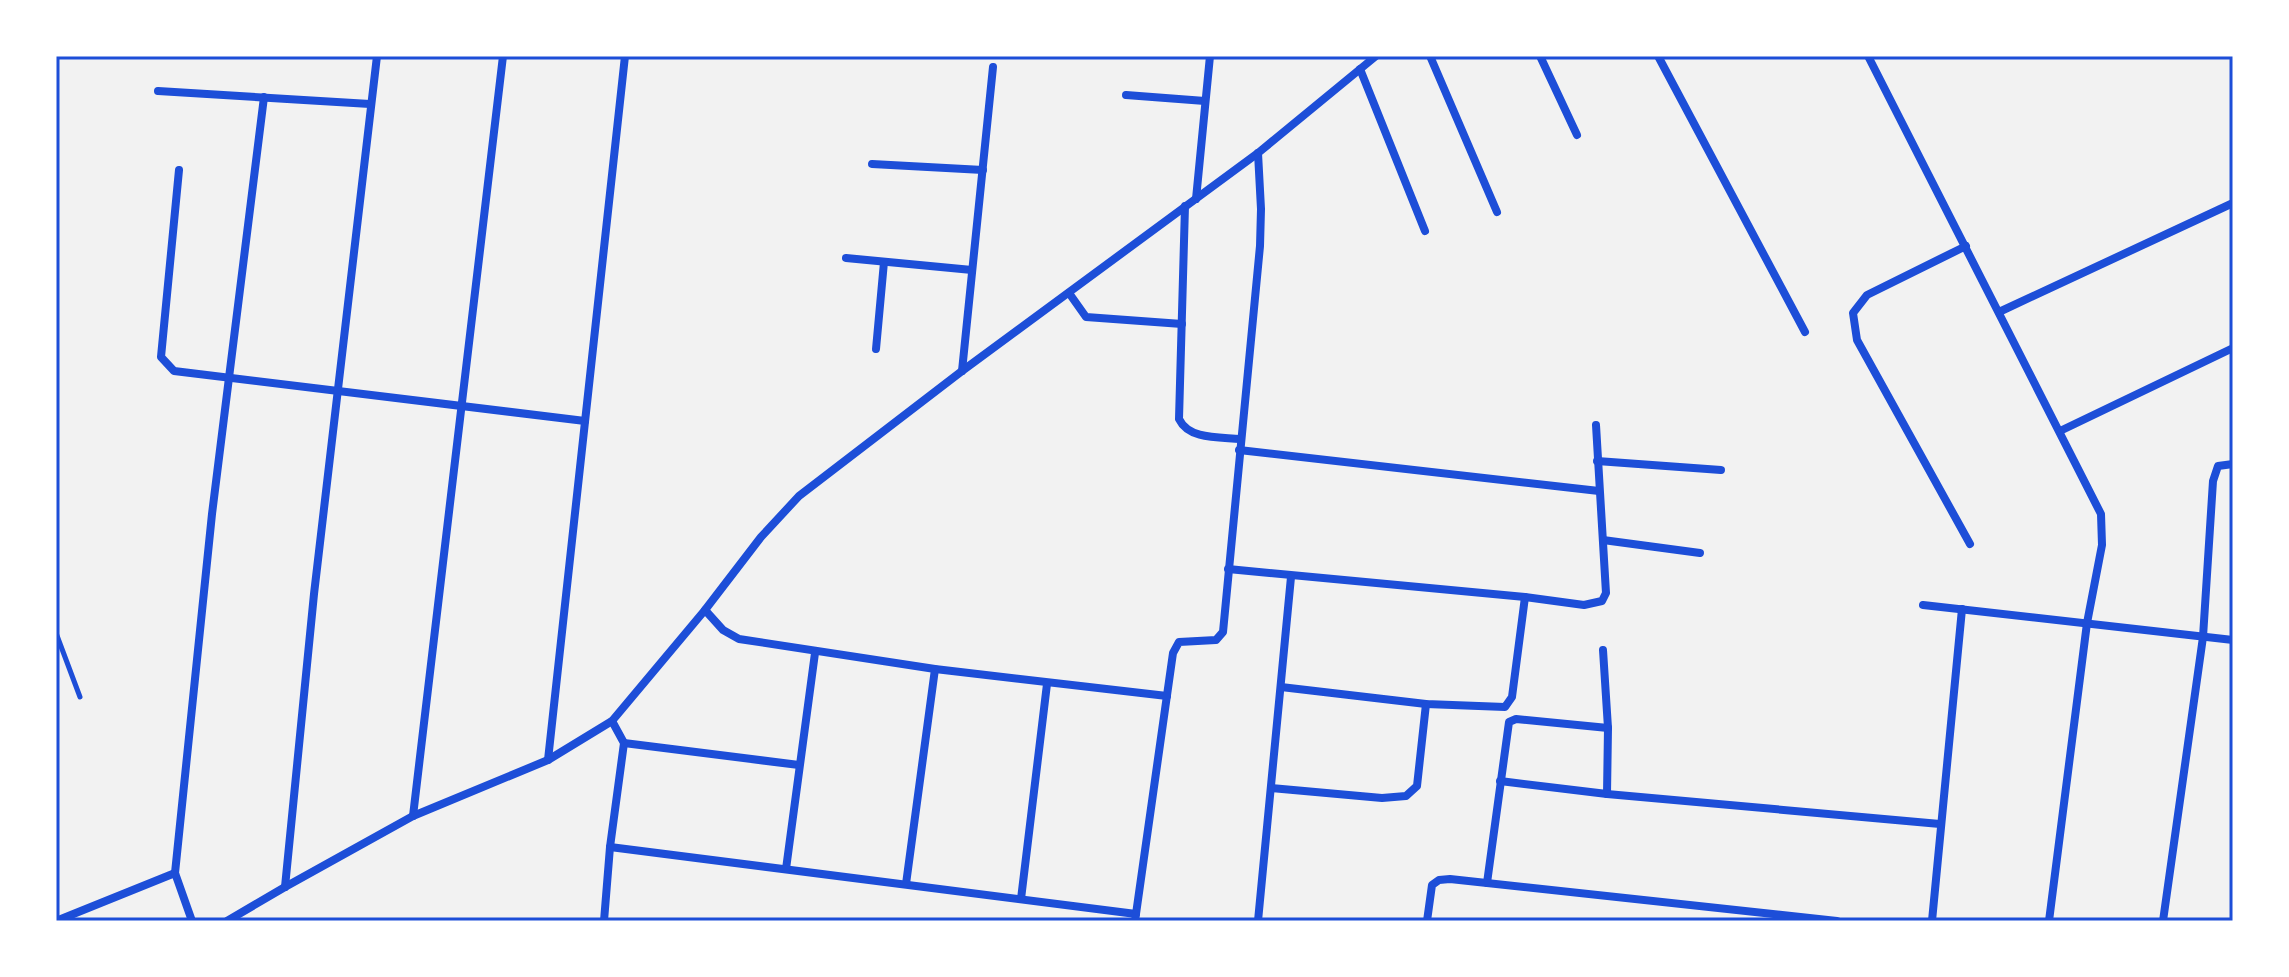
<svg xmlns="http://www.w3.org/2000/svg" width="2289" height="977" font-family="'PT Sans',sans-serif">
	<rect width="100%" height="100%" fill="#f2f2f2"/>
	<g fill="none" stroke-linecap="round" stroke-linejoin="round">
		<polyline stroke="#1d4ed8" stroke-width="5" points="56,633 80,697"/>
		<g stroke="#1d4ed8" stroke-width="8">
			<polyline points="1430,56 1497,212"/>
			<polyline points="1540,56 1577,135"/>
			<polyline points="1658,56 1805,332"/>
			<polyline points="1868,56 2101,514 2102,545 2087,623 2049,921"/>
			<polyline points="1360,69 1425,231"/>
			<polyline points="158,91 370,104"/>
			<polyline points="1126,95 1205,101"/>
			<polyline points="872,164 983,170"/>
			<polyline points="179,170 161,357 174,371 585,421"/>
			<polyline points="1196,199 1210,56"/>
			<path d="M1185 206 1179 419C1189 440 1220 437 1240 439"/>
			<polyline points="1966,246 1867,295 1853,313 1857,340 1970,544"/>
			<polyline points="846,258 972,270"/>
			<polyline points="1069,293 1086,317 1182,324"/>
			<polyline points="1999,312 2233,203"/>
			<polyline points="876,349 884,262"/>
			<polyline points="962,371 993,67"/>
			<polyline points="2060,431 2233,348"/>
			<polyline points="1239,450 1599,491"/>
			<polyline points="1597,461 1721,470"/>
			<polyline points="1603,540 1700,553"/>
			<polyline points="1228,569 1525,597 1584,605 1602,601 1606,593 1596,425"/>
			<polyline points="1923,605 2233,640"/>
			<polyline points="705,610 723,630 739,639 935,669 1167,696"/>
			<polyline points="1603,650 1608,728 1607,794"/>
			<polyline points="1281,687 1426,704 1505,707 1512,697 1525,597"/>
			<polyline points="624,743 799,765"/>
			<polyline points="548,760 625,56"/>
			<polyline points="1500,781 1607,794 1940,824"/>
			<polyline points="1271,788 1382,798 1406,796 1417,786 1426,704"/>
			<polyline points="413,816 503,56"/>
			<polyline points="610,847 1136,914"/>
			<polyline points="786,869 815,653"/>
			<polyline points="1487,883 1509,722 1516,719 1608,728"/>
			<polyline points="906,884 935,669"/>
			<polyline points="285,887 314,594 377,56"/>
			<polyline points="1021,899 1047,684"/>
			<polyline points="56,921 175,873"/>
			<polyline points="192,921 175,873 212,514 264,97"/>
			<polyline points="227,921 285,887 413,816 548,760 612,721 705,610 761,537 799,496 962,371 1258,153 1376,56"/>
			<polyline points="604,921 610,847 624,743 612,721"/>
			<polyline points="1135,921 1173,653 1179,642 1216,640 1223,632 1260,246 1261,209 1258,153"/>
			<polyline points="1258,921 1291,577"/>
			<polyline points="1427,921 1432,885 1439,880 1450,879 1837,921"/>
			<polyline points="1932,921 1962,609"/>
			<polyline points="2163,921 2203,637 2213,481 2218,466 2233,464"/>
		</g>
	</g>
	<rect width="2289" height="977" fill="none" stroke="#ffffff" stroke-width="116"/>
	<rect x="58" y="58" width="2173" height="861" fill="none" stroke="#1d4ed8" stroke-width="3"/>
</svg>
